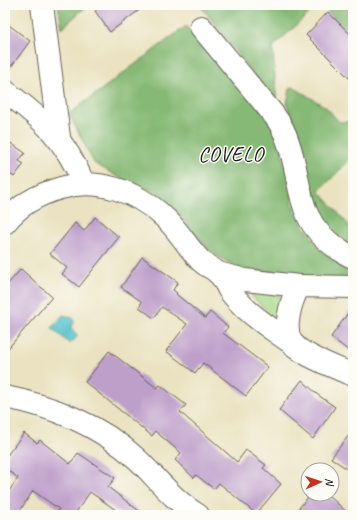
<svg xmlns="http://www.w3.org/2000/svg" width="358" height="520" font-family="Caveat,sans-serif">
	<rect width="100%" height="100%" fill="#fdfcf7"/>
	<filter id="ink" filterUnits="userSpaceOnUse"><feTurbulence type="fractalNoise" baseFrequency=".025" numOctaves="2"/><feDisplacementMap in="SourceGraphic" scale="8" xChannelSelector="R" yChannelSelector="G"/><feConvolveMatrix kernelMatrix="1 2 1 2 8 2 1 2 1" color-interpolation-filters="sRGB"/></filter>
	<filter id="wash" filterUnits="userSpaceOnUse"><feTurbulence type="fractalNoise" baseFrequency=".012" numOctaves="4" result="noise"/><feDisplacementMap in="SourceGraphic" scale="16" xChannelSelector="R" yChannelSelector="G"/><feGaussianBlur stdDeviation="0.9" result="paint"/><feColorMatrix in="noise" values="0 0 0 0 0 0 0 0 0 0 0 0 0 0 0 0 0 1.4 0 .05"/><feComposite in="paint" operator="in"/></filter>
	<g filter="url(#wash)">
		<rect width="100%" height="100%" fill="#eae2c0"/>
		<polygon fill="#a9d987" stroke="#627a52" points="253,293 279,295 280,298 275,314 272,316 252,296"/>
		<g fill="#86b974" stroke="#516a48">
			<polygon points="58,5 88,5 62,28"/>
			<polygon points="200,5 318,5 273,47 277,106"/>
			<polygon points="322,5 353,5 353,37"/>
			<polygon points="186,26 262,111 279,136 295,212 319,248 341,267 353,269 353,278 291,276 238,268 212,253 161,195 116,176 94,163 69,114"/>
			<polygon points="293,87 326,107 339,122 353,121 353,157 319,191 353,230 353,251 323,224 310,199 287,104 290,88"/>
		</g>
		<polygon fill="#55c2cc" stroke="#386f74" points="63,315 73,318 74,322 71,328 78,336 70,344 52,328"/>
		<g id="blocks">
			<g fill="#be9fca">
				<polygon points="103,5 146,5 110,32 95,11"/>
				<polygon points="328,12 353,37 353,82 306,35"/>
				<polygon points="5,22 30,41 5,75"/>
				<polygon points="5,139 25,153 19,161 24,164 14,177 10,174 5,180"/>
				<polygon points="95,217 119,237 79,287 62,274 67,268 50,254 75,223 84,231"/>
				<polygon points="142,257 178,282 173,290 177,293 176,294 205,318 210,312 228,327 223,333 268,367 246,396 203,363 195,373 166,351 187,324 162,307 154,318 139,307 142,302 121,287"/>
				<polygon points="21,269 52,297 5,352 5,287"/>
				<polygon points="353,306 353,354 331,337"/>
				<polygon points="109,351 157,388 160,385 186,405 180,412 237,462 246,450 266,465 263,468 281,484 256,514 219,483 214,489 196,475 194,478 175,460 181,453 155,431 152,436 85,382"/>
				<polygon points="302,380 318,395 335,407 313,439 279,410"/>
				<polygon points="353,430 353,473 331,458"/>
				<polygon points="24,433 37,443 40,440 70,464 78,453 115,478 108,487 143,514 123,515 90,492 74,515 55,515 59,509 33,491 17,515 5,515 5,497 18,478 5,468 5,458"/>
				<polygon points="311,494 327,494 350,515 293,515"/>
			</g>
		</g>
	</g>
	<g filter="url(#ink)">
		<use href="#blocks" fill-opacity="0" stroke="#646155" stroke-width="1"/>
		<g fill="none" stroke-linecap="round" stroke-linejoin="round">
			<g stroke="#646155" stroke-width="24">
				<g id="street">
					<polyline points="42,5 59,137"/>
					<path d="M201 27 274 115C280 123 285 132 288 142 303 182 294 220 337 248 342 251 347 255 353 257"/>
					<path d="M5 91C45 121 64 138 84 184"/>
					<path d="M5 223C19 205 39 194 61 188 97 177 136 191 164 217 178 229 187 247 201 261 206 266 213 268 218 273 223 277 226 285 229 290 234 297 240 303 246 309 260 322 278 333 294 345"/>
					<polyline points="218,273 245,280 299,286"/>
					<path d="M5 397C53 406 101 426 137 459 157 478 174 501 198 515"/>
				</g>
			</g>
			<g stroke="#646155" stroke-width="24">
				<path id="secondary" d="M353 287 299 286C291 301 281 331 294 345 304 356 339 369 353 375"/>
			</g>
			<use href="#street" stroke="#fff" stroke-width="22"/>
			<use href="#secondary" stroke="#fff" stroke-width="22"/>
		</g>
	</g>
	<g text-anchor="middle" stroke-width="3" stroke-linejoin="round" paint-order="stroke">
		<g font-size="21" letter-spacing="1" fill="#1c1c1c" stroke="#fdfcf7">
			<text x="231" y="161">COVELO</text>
		</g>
	</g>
	<rect width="358" height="520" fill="none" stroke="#fdfcf7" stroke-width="20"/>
	<g transform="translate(320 482) rotate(87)"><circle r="19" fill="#fdfcf7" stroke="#a3a29f"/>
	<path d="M0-3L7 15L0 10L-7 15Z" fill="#c8321e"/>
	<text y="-6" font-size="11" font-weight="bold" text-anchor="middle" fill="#1c1c1c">N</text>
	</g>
</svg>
